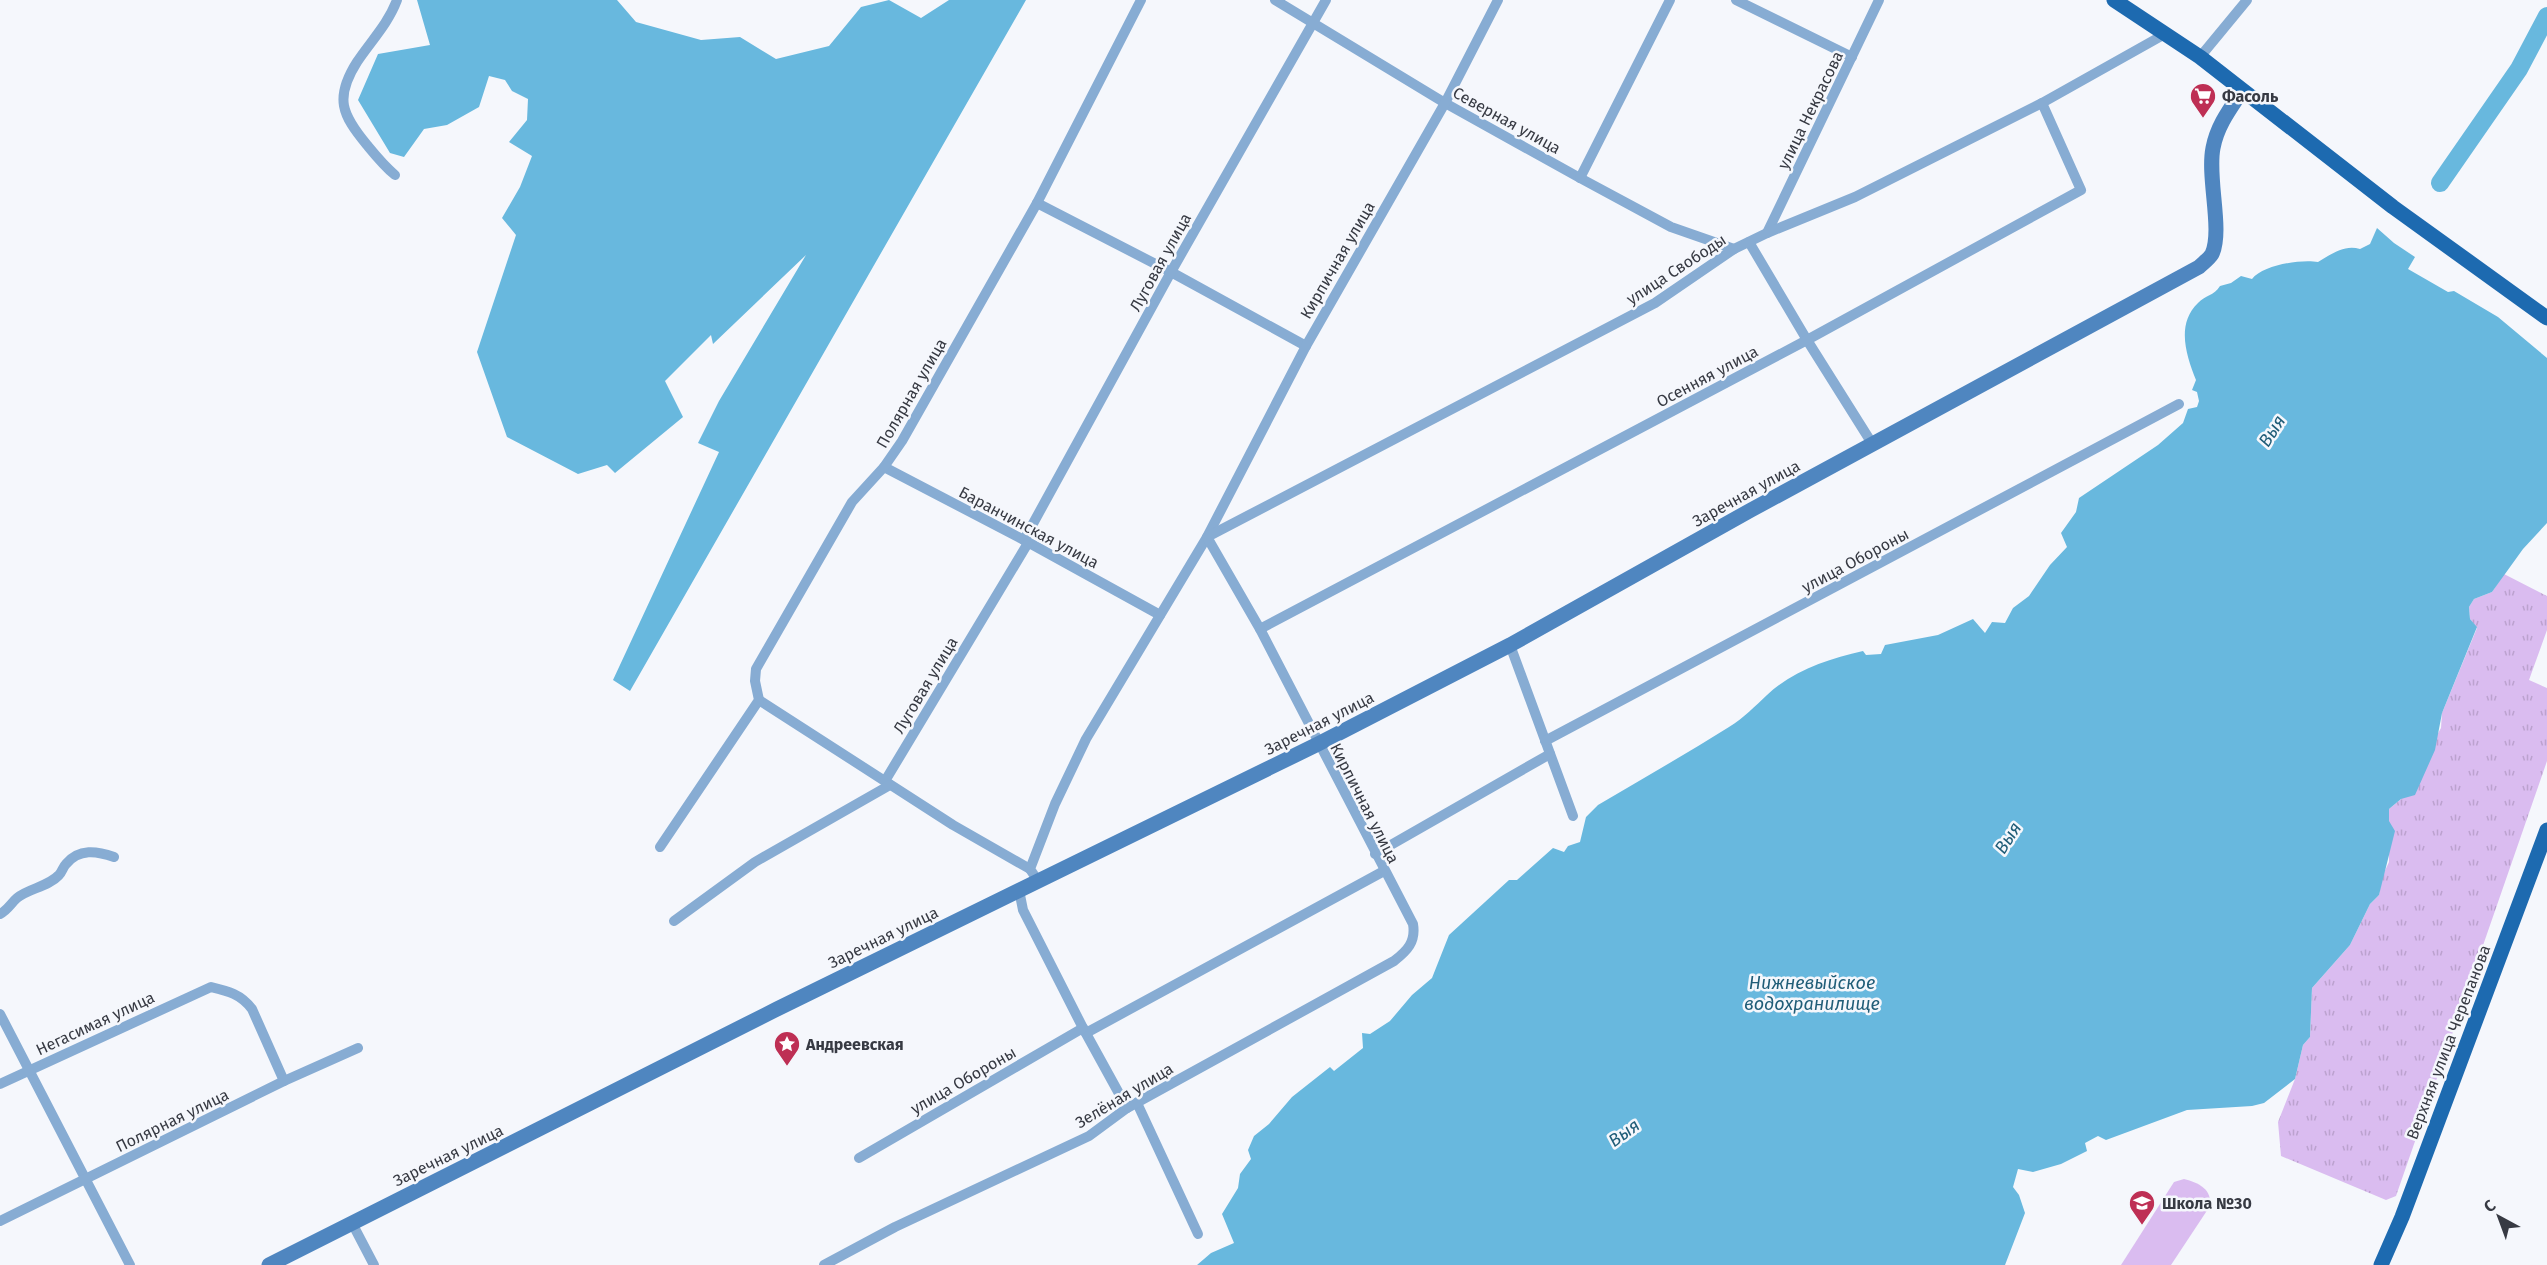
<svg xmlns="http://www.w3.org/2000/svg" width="2547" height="1265" font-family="'Fira Sans',sans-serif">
	<defs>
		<pattern id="park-tufts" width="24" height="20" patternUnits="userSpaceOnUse" patternTransform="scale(1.5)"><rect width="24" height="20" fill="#dabcf0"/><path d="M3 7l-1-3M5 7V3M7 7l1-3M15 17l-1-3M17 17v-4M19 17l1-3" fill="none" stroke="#bca2cf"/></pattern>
	</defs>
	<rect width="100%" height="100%" fill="#f5f7fc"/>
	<polygon fill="url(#park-tufts)" points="2504,574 2547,596 2547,630 2529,680 2547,688 2547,761 2396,1196 2386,1200 2281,1156 2278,1122 2295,1079 2303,1045 2310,1037 2312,988 2350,945 2370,904 2379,895 2382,877 2389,862 2389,809 2401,799 2441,728 2442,713 2477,628 2470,619 2469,607 2474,599 2492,592"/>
	<path fill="#dabcf0" d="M2184 1179C2199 1183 2212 1189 2210 1206L2171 1265H2121L2174 1182Z"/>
	<g fill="#68b8de">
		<polygon points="417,0 617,0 636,22 701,40 740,37 776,59 829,46 861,7 889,0 921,18 949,0 1026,0 630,691 613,680 719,452 698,443 719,401 806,255 713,344 711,335 665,381 683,417 615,473 607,465 578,474 507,437 477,352 516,235 502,218 520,187 532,156 509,142 527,120 528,99 512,91 505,80 489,76 479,107 447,125 424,129 404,157 390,153 358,100 378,54 430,45"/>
		<path d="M2377 228 2394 243 2415 257 2408 269 2448 292 2454 291 2498 317 2547 358V523L2523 549 2492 592 2474 599 2469 607 2470 619 2477 627 2442 713 2435 750 2415 795 2401 799 2389 809V821L2395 831 2379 895 2370 904 2350 945 2312 988 2310 1037 2303 1045 2295 1079 2264 1103 2252 1106 2187 1110 2106 1140 2098 1136 2085 1143 2087 1151 2061 1164 2033 1172 2018 1169 2013 1187 2019 1195 2025 1213 2005 1265H1197L1211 1253 1234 1243 1222 1214 1238 1188 1240 1174 1251 1159 1248 1150 1254 1136 1269 1124 1292 1097 1330 1067 1334 1071 1363 1048 1362 1033 1370 1034 1390 1021 1412 995 1432 978 1449 935 1509 880H1517L1553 848 1564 852 1568 846 1580 842 1586 817 1598 805C1642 779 1686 754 1729 727 1744 718 1755 706 1767 695 1794 670 1828 659 1863 651L1866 655 1881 654 1885 645 1938 635 1973 619 1985 633 1992 622 2005 623 2013 608 2029 596 2050 565 2067 547 2061 533 2076 512 2079 498 2158 445 2183 423 2188 409 2197 407 2199 401 2197 392 2192 390 2196 380C2186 355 2176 324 2198 303 2205 295 2214 296 2220 286L2231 283 2241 276 2252 279C2263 265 2301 259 2318 262 2331 254 2345 244 2360 249L2370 244Z"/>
	</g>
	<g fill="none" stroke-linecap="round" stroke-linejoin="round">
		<polyline stroke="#68b8de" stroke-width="18" points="2440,183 2519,69 2547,16"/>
		<g stroke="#87acd3" stroke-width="10">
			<polyline points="1275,0 1445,103 1580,178 1671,227 1734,249"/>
			<polyline points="1736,0 1852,57"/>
			<polyline points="2200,57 2247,0"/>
			<path d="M395 175C384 166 376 156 367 145 342 115 334 98 357 62 371 41 388 24 397 0"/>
			<polyline points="1580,178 1670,0"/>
			<polyline points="1037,203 1171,272 1306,346"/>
			<polyline points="1767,233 1879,0"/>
			<polyline points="1749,242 1807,340 1873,445"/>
			<polyline points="884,467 1024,540 1160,615"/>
			<polyline points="1024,540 1171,272 1326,0"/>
			<polyline points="1260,629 1807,340 2081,190 2042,103"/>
			<polyline points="1510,645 1573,816"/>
			<polyline points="759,700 953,825 1030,869"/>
			<polyline points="1545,741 2179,404"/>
			<polyline points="885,781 1028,543"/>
			<polyline points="660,847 759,700 755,681 756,669 852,502 884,467 902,441 1037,203 1141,0"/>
			<polyline points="1375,854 1550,754"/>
			<polyline points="1038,881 1030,869 1055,804 1086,739 1207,537 1306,346 1445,103 1498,0"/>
			<polyline points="1019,890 1023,910 1083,1028 1127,1108"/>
			<path d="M0 914C8 910 11 903 17 898 29 888 48 887 59 875 62 872 63 867 66 864 79 848 97 851 114 857"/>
			<polyline points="674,921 755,862 890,785"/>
			<polyline points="0,1014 130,1265"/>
			<polyline points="1086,1033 1384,871"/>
			<path d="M0 1084 211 987C228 991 241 994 252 1009L284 1081"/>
			<polyline points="1137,1103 1198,1234"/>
			<polyline points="859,1158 1083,1028"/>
			<polyline points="0,1221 284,1081 358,1048"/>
			<polyline points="352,1223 374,1265"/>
			<path d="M824 1265 895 1227 1089 1136 1127 1108 1394 961C1407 951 1416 942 1413 924L1260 629 1207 537 1655 303 1734 249 1767 233 1855 197 2042 103 2165 34"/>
		</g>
		<path stroke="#4f86c0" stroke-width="15" d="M269 1265 777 1009 1318 744 1510 645 1751 510 2199 267C2203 263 2209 259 2212 254 2223 230 2207 178 2213 148 2217 126 2230 109 2242 91"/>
		<g stroke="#1d6ab0" stroke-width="15">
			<polyline points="2114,0 2200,57 2393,207 2547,318"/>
			<polyline points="2381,1265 2402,1217 2547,830"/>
		</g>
	</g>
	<defs>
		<g id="supermarket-pin" transform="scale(1.35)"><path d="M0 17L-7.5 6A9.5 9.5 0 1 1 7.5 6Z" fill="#be2f54" stroke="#f5f7fc"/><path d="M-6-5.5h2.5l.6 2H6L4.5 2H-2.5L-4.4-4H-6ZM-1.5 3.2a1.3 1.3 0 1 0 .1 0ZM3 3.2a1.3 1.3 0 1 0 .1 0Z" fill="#fff"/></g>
		<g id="sight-pin" transform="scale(1.35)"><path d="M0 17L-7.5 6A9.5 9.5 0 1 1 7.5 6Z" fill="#be2f54" stroke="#f5f7fc"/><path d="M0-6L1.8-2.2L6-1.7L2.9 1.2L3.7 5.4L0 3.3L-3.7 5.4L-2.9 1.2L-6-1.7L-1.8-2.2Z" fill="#fff"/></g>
		<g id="school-pin" transform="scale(1.35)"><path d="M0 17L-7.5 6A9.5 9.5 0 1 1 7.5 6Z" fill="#be2f54" stroke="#f5f7fc"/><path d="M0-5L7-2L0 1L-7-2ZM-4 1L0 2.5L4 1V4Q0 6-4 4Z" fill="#fff"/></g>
	</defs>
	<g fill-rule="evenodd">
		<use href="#supermarket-pin" x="2203" y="96"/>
		<use href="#sight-pin" x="787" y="1044"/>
		<use href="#school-pin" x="2142" y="1203"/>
	</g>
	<g text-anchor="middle" stroke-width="5" stroke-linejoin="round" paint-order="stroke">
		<g font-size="16" font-weight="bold" fill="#373a43" stroke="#f5f7fc" text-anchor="start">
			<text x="2222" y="102">Фасоль</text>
			<text x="806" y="1050">Андреевская</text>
			<text x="2162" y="1209">Школа №30</text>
		</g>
		<g font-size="16" fill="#373a43" stroke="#f5f7fc">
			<text transform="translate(1810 110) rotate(-64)" y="6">улица Некрасова</text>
			<text transform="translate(1507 120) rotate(29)" y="6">Северная улица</text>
			<text transform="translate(1337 260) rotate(-60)" y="6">Кирпичная улица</text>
			<text transform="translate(1160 262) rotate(-61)" y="6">Луговая улица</text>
			<text transform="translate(1676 269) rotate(-33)" y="6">улица Свободы</text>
			<text transform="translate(1707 376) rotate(-28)" y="6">Осенняя улица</text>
			<text transform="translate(911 393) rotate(-60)" y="6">Полярная улица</text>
			<text transform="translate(1746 493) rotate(-29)" y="6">Заречная улица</text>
			<text transform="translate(1029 527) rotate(28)" y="6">Баранчинская улица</text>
			<text transform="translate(1855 560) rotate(-28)" y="6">улица Обороны</text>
			<text transform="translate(925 685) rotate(-59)" y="6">Луговая улица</text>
			<text transform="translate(1319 723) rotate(-27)" y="6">Заречная улица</text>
			<text transform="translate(1365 803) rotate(63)" y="6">Кирпичная улица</text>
			<text transform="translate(883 937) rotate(-26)" y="6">Заречная улица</text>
			<text transform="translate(95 1023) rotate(-25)" y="6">Негасимая улица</text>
			<text transform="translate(2448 1042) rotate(-69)" y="6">Верхняя улица Черепанова</text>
			<text transform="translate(963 1080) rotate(-30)" y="6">улица Обороны</text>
			<text transform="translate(1124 1095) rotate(-31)" y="6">Зелёная улица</text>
			<text transform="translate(172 1120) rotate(-26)" y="6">Полярная улица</text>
			<text transform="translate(448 1155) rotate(-26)" y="6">Заречная улица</text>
		</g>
		<g font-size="18" font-style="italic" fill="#205d78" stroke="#f5f7fc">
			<text transform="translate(2272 431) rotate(-57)" y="6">Выя</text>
			<text transform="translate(2008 838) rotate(-57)" y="6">Выя</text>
			<text x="1812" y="989">Нижневыйское<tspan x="1812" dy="21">водохранилище</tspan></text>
			<text transform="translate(1624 1133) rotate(-36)" y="6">Выя</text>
		</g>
	</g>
	<g transform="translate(2499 1217) rotate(319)" stroke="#f5f7fc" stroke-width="4.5" paint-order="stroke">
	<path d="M0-4.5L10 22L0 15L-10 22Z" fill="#373a43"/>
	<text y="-9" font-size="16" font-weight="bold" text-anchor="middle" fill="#373a43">С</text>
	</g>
</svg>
